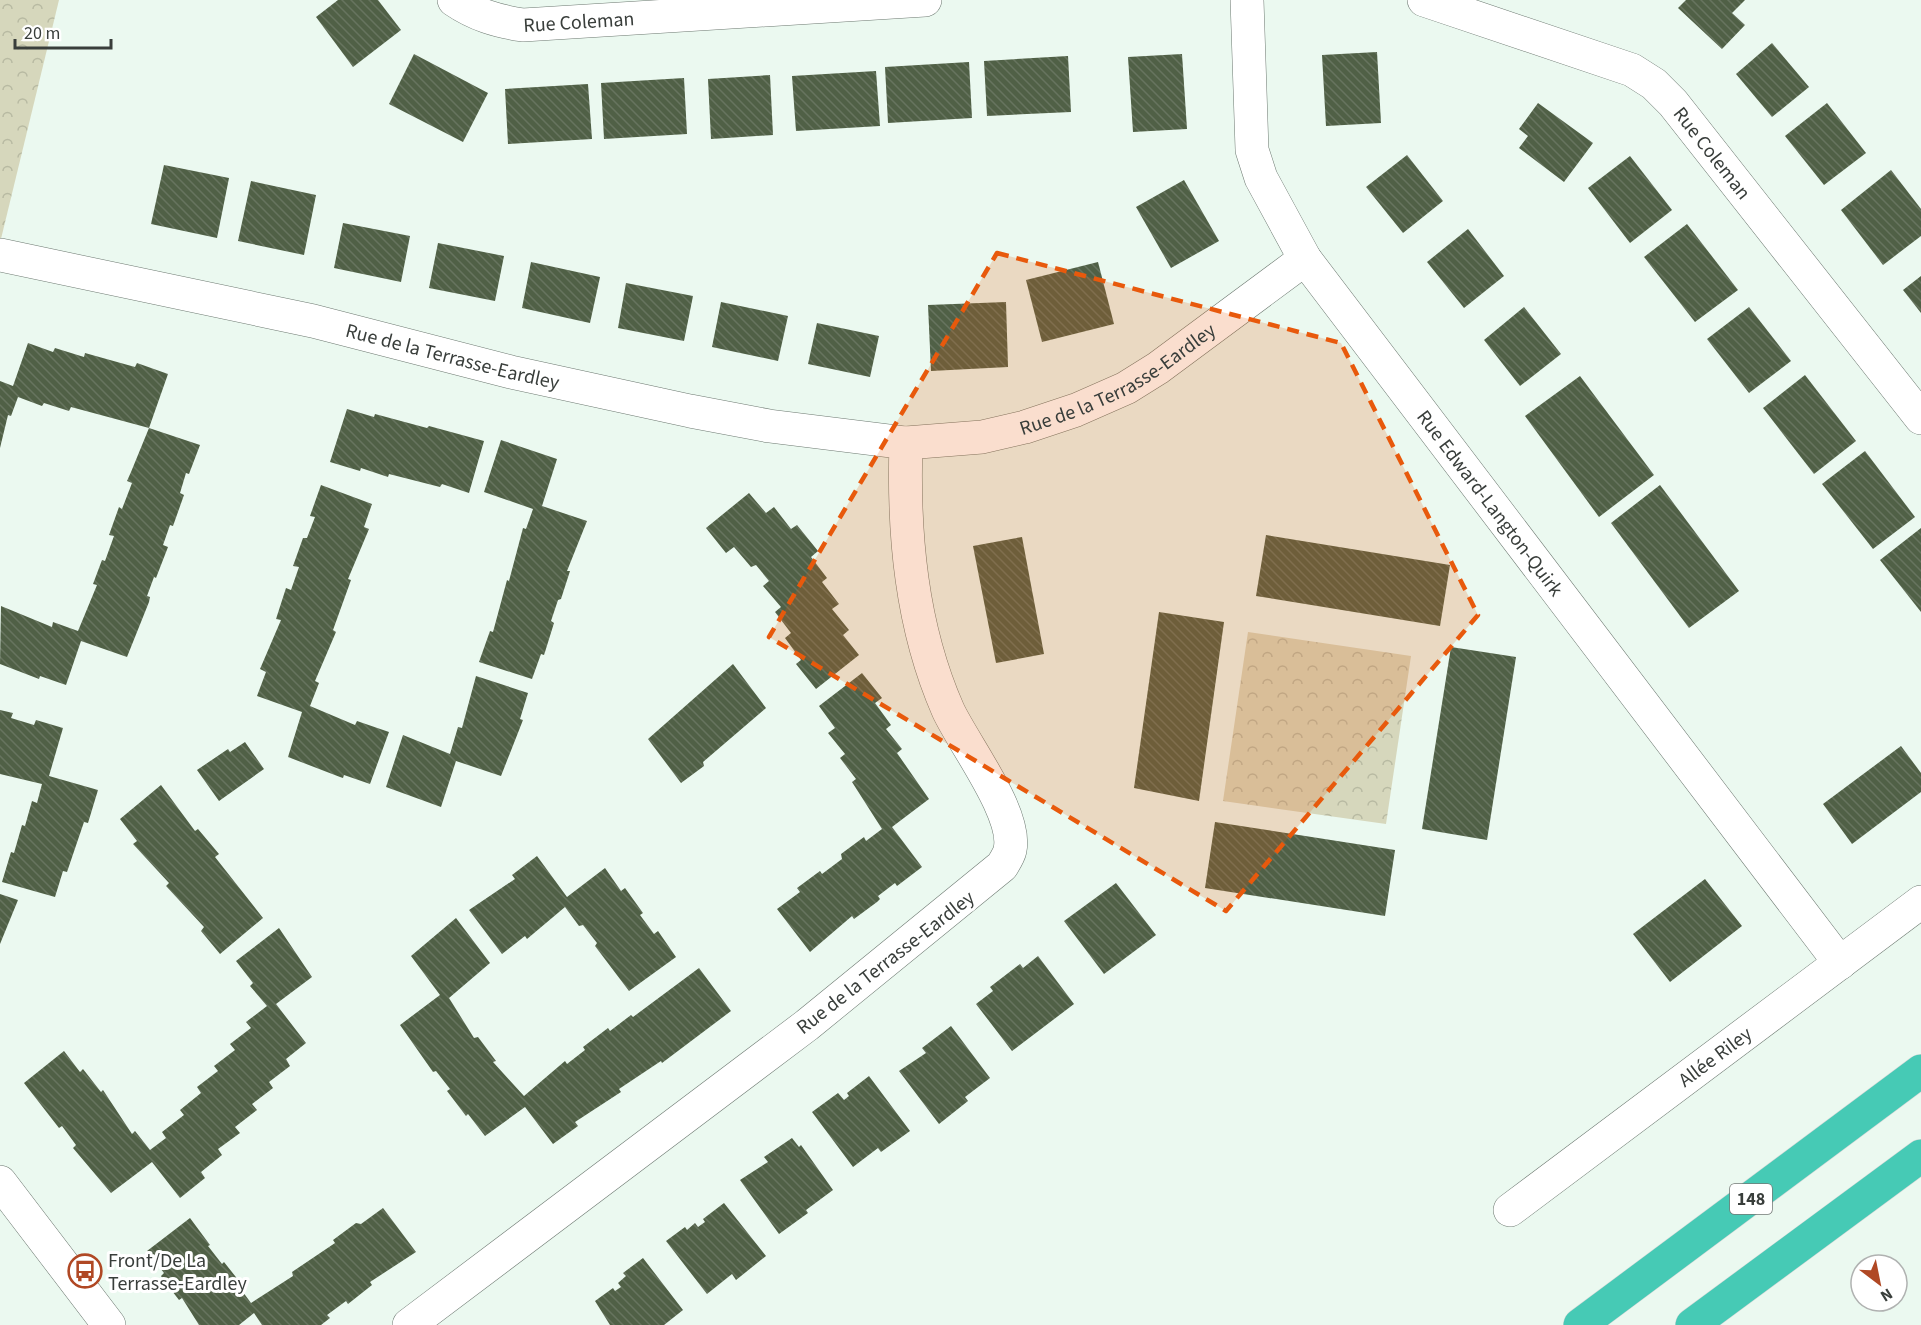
<svg xmlns="http://www.w3.org/2000/svg" width="1921" height="1325" font-family="'Source Sans 3',sans-serif">
	<defs>
		<pattern id="forest-crowns" width="20" height="18" patternUnits="userSpaceOnUse" patternTransform="scale(1.5)"><rect width="20" height="18" fill="#d6d7bc"/><path d="M2 6a3 3 0 1 1 6 0M12 15a3 3 0 1 1 6 0" fill="none" stroke="#b8baa2"/></pattern>
		<pattern id="building-back-hatch" width="6" height="6" patternUnits="userSpaceOnUse" patternTransform="scale(1.5)"><rect width="6" height="6" fill="#506046"/><path d="M-1 5l2 2M0 0l6 6M5-1l2 2" fill="none" stroke="#67745f"/></pattern>
	</defs>
	<rect width="100%" height="100%" fill="#ebf9f0"/>
	<g fill="url(#forest-crowns)">
		<polygon points="0,0 59,0 0,243"/>
		<polygon points="1248,632 1411,656 1386,824 1223,801"/>
	</g>
	<g fill="url(#building-back-hatch)">
		<polygon points="338,0 378,0 401,30 353,67 316,17"/>
		<polygon points="1686,0 1745,0 1732,13 1745,25 1722,49 1678,8"/>
		<polygon points="1772,43 1809,87 1772,117 1736,74"/>
		<polygon points="1377,52 1381,123 1326,126 1322,55"/>
		<polygon points="414,54 488,93 463,142 389,104"/>
		<polygon points="1182,54 1187,129 1133,132 1128,57"/>
		<polygon points="1068,56 1071,112 987,116 984,61"/>
		<polygon points="969,62 972,118 888,123 885,67"/>
		<polygon points="876,71 880,126 796,131 792,76"/>
		<polygon points="770,75 773,135 711,139 708,79"/>
		<polygon points="684,78 687,134 604,139 601,83"/>
		<polygon points="588,84 592,139 508,144 505,89"/>
		<polygon points="1538,103 1593,143 1564,182 1519,148 1528,136 1519,129"/>
		<polygon points="1827,103 1866,153 1824,185 1785,136"/>
		<polygon points="1407,155 1443,201 1403,233 1366,187"/>
		<polygon points="1630,156 1672,210 1630,243 1588,188"/>
		<polygon points="164,165 229,178 217,238 151,224"/>
		<polygon points="1891,170 1921,209 1921,236 1883,265 1841,210"/>
		<polygon points="1184,180 1219,241 1171,268 1136,207"/>
		<polygon points="251,181 316,195 304,255 238,241"/>
		<polygon points="343,223 410,236 401,282 334,268"/>
		<polygon points="1687,224 1738,290 1695,322 1644,257"/>
		<polygon points="1468,229 1504,276 1464,308 1427,262"/>
		<polygon points="438,243 504,256 495,301 429,288"/>
		<polygon points="531,262 600,277 590,323 522,308"/>
		<polygon points="1098,262 1114,324 1042,342 1026,280"/>
		<polygon points="1921,276 1921,313 1903,290"/>
		<polygon points="626,283 693,296 684,341 618,328"/>
		<polygon points="721,302 788,316 778,361 712,347"/>
		<polygon points="1006,302 1008,367 931,371 928,305"/>
		<polygon points="1524,307 1561,354 1520,386 1484,340"/>
		<polygon points="1749,307 1791,361 1749,393 1707,339"/>
		<polygon points="817,323 879,336 870,377 808,364"/>
		<polygon points="28,343 53,352 55,348 84,357 85,353 135,367 137,363 168,374 149,428 71,407 69,411 44,403 42,406 18,397 11,416 8,415 0,448 0,381 13,386"/>
		<polygon points="1805,375 1856,441 1814,474 1763,408"/>
		<polygon points="1580,376 1654,475 1599,517 1525,416"/>
		<polygon points="347,409 374,417 375,414 427,428 429,426 484,441 469,493 442,484 440,487 389,474 388,477 361,468 360,471 330,462"/>
		<polygon points="149,428 200,445 189,474 186,473 180,493 184,495 173,526 170,525 163,545 168,547 156,578 154,577 147,596 150,597 149,602 127,657 81,641 66,685 40,676 39,679 0,664 1,606 52,627 53,622 78,631 97,585 93,584 102,560 105,561 114,536 109,535 119,507 122,509 132,483 127,481 131,472"/>
		<polygon points="501,440 557,459 542,506 587,521 567,571 570,571 561,599 558,600 551,621 554,623 545,652 544,655 541,654 532,679 479,662 490,631 493,632 507,580 509,581 523,528 526,529 533,509 484,492"/>
		<polygon points="1865,451 1915,517 1873,549 1822,484"/>
		<polygon points="321,485 372,504 364,527 369,529 348,579 351,580 333,630 336,632 315,681 319,683 310,706 355,725 357,721 389,732 370,784 344,775 343,778 340,777 288,757 302,712 257,696 266,672 260,669 281,620 276,619 286,588 291,590 299,567 293,566 303,538 307,538 315,517 310,516"/>
		<polygon points="1660,485 1739,591 1689,628 1611,523"/>
		<polygon points="749,493 766,513 774,507 791,529 797,525 818,551 811,557 827,578 822,582 839,604 832,609 849,630 843,635 859,655 816,689 796,664 801,660 785,638 791,633 775,612 781,607 763,586 769,581 756,565 751,567 734,547 726,553 706,528"/>
		<polygon points="1921,528 1921,612 1880,560"/>
		<polygon points="1266,535 1450,565 1440,626 1256,596"/>
		<polygon points="1022,537 1044,654 996,663 973,546"/>
		<polygon points="1159,612 1224,622 1199,801 1134,788"/>
		<polygon points="1451,647 1516,657 1487,840 1422,829"/>
		<polygon points="733,664 766,708 703,762 704,766 681,783 648,739"/>
		<polygon points="862,673 882,698 875,703 891,725 886,729 902,749 897,753 929,799 892,827 922,867 897,886 895,883 878,896 880,899 877,902 854,919 852,916 810,952 777,909 800,892 797,888 820,871 822,874 842,859 841,854 864,837 866,841 882,829 852,782 856,779 840,758 845,754 828,733 835,728 819,706"/>
		<polygon points="476,676 528,693 520,719 523,720 501,776 456,761 441,807 386,787 403,735 450,754 458,727 462,728"/>
		<polygon points="0,710 13,713 11,718 34,725 36,720 63,728 49,776 98,790 88,823 84,822 67,872 63,871 55,897 2,882 11,852 14,853 22,825 25,826 32,801 37,803 42,784 0,774"/>
		<polygon points="245,742 264,769 219,801 197,770 228,749 230,752"/>
		<polygon points="1901,746 1921,773 1921,792 1852,844 1823,804"/>
		<polygon points="161,785 195,831 198,829 219,854 215,857 263,918 220,954 201,931 204,927 166,886 169,883 133,844 137,841 120,819"/>
		<polygon points="1215,822 1395,850 1385,916 1205,888"/>
		<polygon points="537,856 567,897 605,868 621,891 625,888 643,913 640,915 654,934 658,931 676,957 629,991 595,946 597,943 583,925 579,926 565,907 527,939 525,936 502,954 469,910 515,879 512,875"/>
		<polygon points="1705,879 1742,926 1670,982 1633,934"/>
		<polygon points="1116,883 1156,935 1104,974 1064,921"/>
		<polygon points="0,894 18,900 0,944"/>
		<polygon points="456,918 490,963 449,998 474,1038 478,1037 496,1061 493,1062 524,1096 565,1061 567,1064 585,1050 583,1047 608,1028 610,1031 631,1015 633,1017 699,968 731,1011 662,1063 661,1061 619,1089 621,1092 575,1122 578,1126 553,1144 525,1107 485,1136 468,1114 466,1116 447,1091 450,1089 436,1071 433,1072 400,1025 440,995 411,956"/>
		<polygon points="279,928 312,977 276,1004 306,1043 286,1059 290,1066 269,1082 273,1088 252,1104 257,1110 235,1127 240,1133 218,1149 222,1155 201,1172 205,1178 180,1198 152,1162 111,1193 73,1148 76,1145 62,1126 59,1128 24,1083 64,1051 80,1072 83,1069 101,1092 103,1090 132,1134 135,1131 150,1150 166,1138 162,1132 184,1115 180,1110 201,1093 197,1087 218,1071 214,1066 235,1050 230,1044 251,1028 246,1022 267,1006 250,986 253,983 236,961"/>
		<polygon points="1038,956 1074,1004 1012,1051 976,1004 993,991 990,987 1020,964 1023,968"/>
		<polygon points="951,1026 990,1078 965,1097 968,1101 939,1124 899,1071 926,1053 922,1048"/>
		<polygon points="869,1076 910,1131 881,1152 878,1148 853,1167 812,1112 838,1093 844,1100 849,1096 847,1093"/>
		<polygon points="792,1138 799,1147 801,1145 833,1190 806,1210 808,1213 779,1234 740,1180 768,1162 764,1157"/>
		<polygon points="724,1203 766,1256 736,1280 732,1274 707,1294 666,1241 685,1227 687,1230 695,1223 698,1227 705,1222 703,1219"/>
		<polygon points="383,1208 416,1252 370,1282 372,1285 348,1304 346,1301 327,1315 330,1318 321,1325 262,1325 254,1313 239,1325 199,1325 182,1298 179,1300 162,1278 161,1276 164,1273 147,1251 190,1218 210,1245 208,1246 222,1264 224,1262 243,1286 240,1288 251,1303 293,1276 292,1272 335,1243 333,1240 356,1223 361,1224"/>
		<polygon points="643,1258 683,1310 664,1325 610,1325 595,1301 613,1288 615,1291 621,1287 618,1283 626,1276 623,1273"/>
	</g>
	<g fill="none" stroke-linecap="round" stroke-linejoin="round">
		<g stroke="#6d7971" stroke-width="34">
			<g id="minor">
				<path id="s1" d="M454 0C476 15 497 21 523 25L925 0"/>
				<path id="s2" d="M1247 0 1252 150 1261 178 1305 259 1840 963"/>
				<path id="s3" d="M1424 0 1632 70 1654 84 1673 103 1921 418"/>
				<path id="s4" d="M0 255 313 321 511 372 690 411 769 426 906 443C903 533 911 626 948 710 963 743 1018 814 1010 850 1009 855 1005 861 1002 866L807 1025 409 1325"/>
				<path id="s5" d="M906 443 982 437 1025 427 1076 410 1126 388 1158 368 1305 259"/>
				<polyline points="0,1182 109,1325"/>
				<path id="s6" d="M1510 1210 1921 902"/>
			</g>
		</g>
		<g stroke="#d7d8d8" stroke-width="34">
			<g id="highway">
				<polyline points="1580,1325 1921,1071"/>
				<polyline points="1692,1325 1921,1156"/>
			</g>
		</g>
		<use href="#minor" stroke="#fff" stroke-width="33"/>
		<use href="#highway" stroke="#46cab5" stroke-width="33"/>
	</g>
	<path fill="#e8590c" fill-opacity="0.2" stroke="#e8590c" stroke-width="4.5" stroke-dasharray="12 8" stroke-linejoin="round" d="M997 253 1341 343 1478 615 1226 911 769 637Z"/>
	<defs>
		<g id="bus-ring" transform="scale(1.725)"><circle r="9.5" fill="#fff" stroke="#b04824" stroke-width="1.5"/><path d="M-5-6H5V4H4V6H2V4H-2V6H-4V4H-5ZM-3.5-4V0h7V-4ZM-3.5 1.2v1.5H-2V1.2ZM2 1.2v1.5H3.5V1.2Z" fill="#b04824"/></g>
	</defs>
	<g fill-rule="evenodd">
		<use href="#bus-ring" x="85" y="1271"/>
	</g>
	<g text-anchor="middle" stroke-width="6" stroke-linejoin="round" paint-order="stroke">
		<rect fill="#fff" stroke="#747876" stroke-width="1.5" x="1730" y="1184" width="42" height="30" rx="4.5"/>
		<g font-size="18" font-weight="bold" fill="#393e3b">
			<text x="1751" y="1205">148</text>
		</g>
		<g font-size="20" fill="#393e3b" stroke="#fff">
			<text dy="7" stroke="none"><textPath href="#s1" startOffset="130">Rue Coleman</textPath></text>
			<text dy="7" stroke="none"><textPath href="#s3" startOffset="336">Rue Coleman</textPath></text>
			<text dy="7" stroke="none"><textPath href="#s4" startOffset="464">Rue de la Terrasse-Eardley</textPath></text>
			<text dy="7" stroke="none"><textPath href="#s5" startOffset="225">Rue de la Terrasse-Eardley</textPath></text>
			<text dy="7" stroke="none"><textPath href="#s2" startOffset="578">Rue Edward-Langton-Quirk</textPath></text>
			<text transform="translate(885 962) rotate(-38)" y="7">Rue de la Terrasse-Eardley</text>
			<text dy="7" stroke="none"><textPath href="#s6" startOffset="256">Allée Riley</textPath></text>
		</g>
		<g font-size="20" fill="#393e3b" stroke="#fff" text-anchor="start">
			<text x="108" y="1267">Front/De La<tspan x="108" dy="23">Terrasse-Eardley</tspan></text>
		</g>
	</g>
	<g transform="translate(1879 1283) rotate(148)"><circle r="28" fill="#ffffff" stroke="#b0b2b1" stroke-width="1.5"/>
	<path d="M0-4.5L10 22L0 15L-10 22Z" fill="#b04824"/>
	<text y="-9" font-size="16" font-weight="bold" text-anchor="middle" fill="#393e3b">N</text>
	</g>
	<path d="M15 39v9h96v-9" fill="none" stroke="#393e3b" stroke-width="3"/>
	<text x="24" y="39" font-size="18" fill="#393e3b" stroke="#ffffff" stroke-width="4.5" paint-order="stroke">20 m</text>
</svg>
